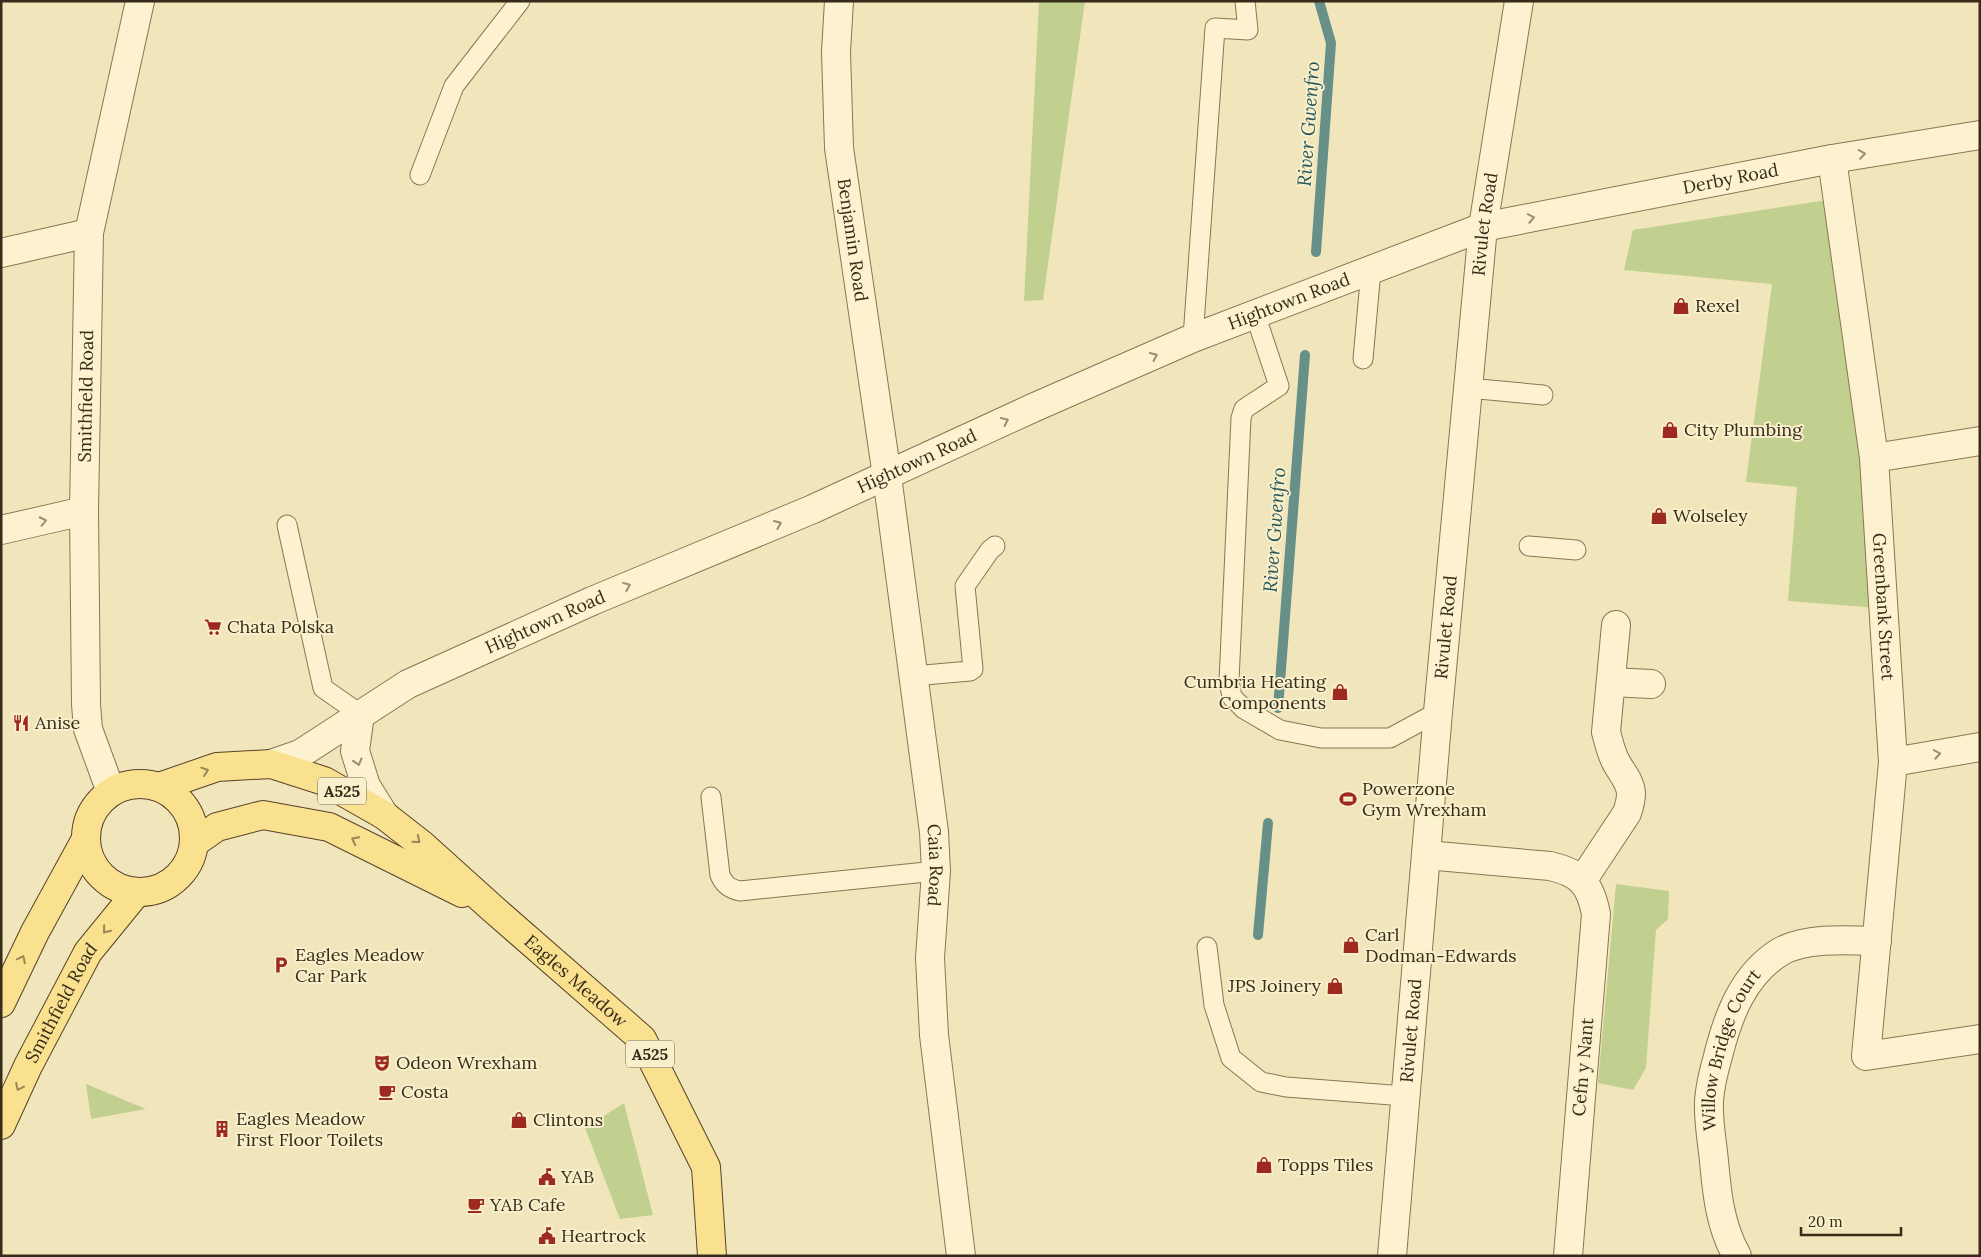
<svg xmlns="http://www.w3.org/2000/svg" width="1981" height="1257" font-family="Lora,serif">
	<rect width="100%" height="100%" fill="#f1e6bb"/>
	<g fill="#c2d08f">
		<polygon points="1039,1 1085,1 1043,300 1024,301"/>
		<polygon points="1833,199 1879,608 1788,601 1797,487 1746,482 1772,284 1624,270 1633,230"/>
		<polygon points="1616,884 1669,891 1668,919 1656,930 1646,1068 1633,1090 1598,1083"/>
		<polygon points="86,1084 146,1109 91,1119"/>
		<polygon points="624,1103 653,1215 620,1219 585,1128"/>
	</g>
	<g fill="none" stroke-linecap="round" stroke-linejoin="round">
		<g stroke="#679089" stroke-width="10">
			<polyline points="1316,252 1331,43 1319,1"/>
			<polyline points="1278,708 1305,355"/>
			<polyline points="1258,935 1268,823"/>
		</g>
		<g stroke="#8a7554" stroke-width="21">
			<g id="service">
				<polyline points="420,175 454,86 520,1"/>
				<polyline points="1255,314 1279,386 1244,409 1241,418 1229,681 1232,697 1244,709 1280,730 1321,738 1390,738 1438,712"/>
				<polyline points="1193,338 1215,28 1248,30 1245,1"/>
				<polyline points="1363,359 1371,270"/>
				<polyline points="1468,388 1543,395"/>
				<polyline points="287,525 323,688 360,714"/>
				<polyline points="1529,546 1576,550"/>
				<polyline points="913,676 970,671 973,669 965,586 990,550 995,546"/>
				<path d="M711 797 720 875C724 885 730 889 740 891L936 871"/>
				<polyline points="1207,947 1214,1005 1231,1058 1261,1082 1286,1087 1405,1096"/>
			</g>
		</g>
		<g stroke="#8a7554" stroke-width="30">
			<g id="minor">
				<path id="s1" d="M839 1 836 52 839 148 887 476 934 832 936 871 930 958 934 1035 961 1256"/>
				<path id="s2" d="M1832 159 1874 458 1893 762 1866 1056 1980 1039"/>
				<polyline points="1,253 89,233"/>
				<polyline points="1874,458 1980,441"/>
				<polyline points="1,530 84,511"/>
				<polyline points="1611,682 1651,684"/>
				<polyline points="1893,762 1980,747"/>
				<path d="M1426 855 1550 866C1580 873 1590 883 1596 914L1568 1256"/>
				<path d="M1582 881 1627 813C1629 807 1631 800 1631 794 1631 782 1621 772 1616 762 1611 753 1609 743 1606 732L1616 625"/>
				<path id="s3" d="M1392 1256 1438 712 1483 227 1519 1"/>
				<path id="s4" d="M1737 1256C1720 1226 1717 1194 1714 1161 1712 1141 1708 1120 1709 1101 1710 1086 1714 1070 1718 1056 1728 1016 1743 975 1780 952 1805 937 1849 940 1877 941"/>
			</g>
		</g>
		<g stroke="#8a7554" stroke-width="30">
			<g id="tertiary">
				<polyline points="360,714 355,751 366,786 384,815"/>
				<path id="s5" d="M271 764 300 754 408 684 592 601 813 509 1035 407 1193 338 1483 227 1832 159 1980 135"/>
				<path id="s6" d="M111 792 88 729 86 704 84 511 89 233 140 1"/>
			</g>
		</g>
		<g stroke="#574229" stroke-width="30">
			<g id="primary">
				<circle cx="140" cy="838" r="54"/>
				<path id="s7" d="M159 787 217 767 271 764 324 781 384 815 421 844 492 908 642 1039 706 1167 712 1256"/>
				<polyline points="194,843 217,827 263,815 329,827 462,893"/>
				<polyline points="1,1003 35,932 86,839"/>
				<path id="s8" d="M1 1125 28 1066 88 952 137 892"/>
			</g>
		</g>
		<use href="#service" stroke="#fcf2cf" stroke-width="19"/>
		<use href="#minor" stroke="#fcf2cf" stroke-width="28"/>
		<use href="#tertiary" stroke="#fcf2cf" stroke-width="28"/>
		<use href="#primary" stroke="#f9e18f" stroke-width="28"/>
	</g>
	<defs><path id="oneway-chevron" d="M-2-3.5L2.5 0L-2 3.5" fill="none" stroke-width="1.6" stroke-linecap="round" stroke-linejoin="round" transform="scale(1.25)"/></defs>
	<g stroke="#9a8e74">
		<use href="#oneway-chevron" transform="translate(1862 154) rotate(-9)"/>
		<use href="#oneway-chevron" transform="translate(1531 218) rotate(-11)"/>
		<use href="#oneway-chevron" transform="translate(1154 356) rotate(-25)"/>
		<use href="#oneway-chevron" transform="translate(1005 421) rotate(-25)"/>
		<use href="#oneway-chevron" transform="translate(43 521) rotate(-12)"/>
		<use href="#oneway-chevron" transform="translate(778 524) rotate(-23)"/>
		<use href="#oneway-chevron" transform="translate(627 586) rotate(-22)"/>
		<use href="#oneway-chevron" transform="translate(1937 754) rotate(-10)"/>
		<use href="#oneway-chevron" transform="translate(358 762) rotate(73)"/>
	</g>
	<g stroke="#988654">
		<use href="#oneway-chevron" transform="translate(205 771) rotate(-19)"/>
		<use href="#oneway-chevron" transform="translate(355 840) rotate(-153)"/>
		<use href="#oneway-chevron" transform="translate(417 840) rotate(39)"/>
		<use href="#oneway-chevron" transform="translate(106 930) rotate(129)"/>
		<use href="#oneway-chevron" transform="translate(22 959) rotate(-64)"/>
		<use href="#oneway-chevron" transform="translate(19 1087) rotate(115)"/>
	</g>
	<defs>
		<g id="shop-bare" transform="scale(1.35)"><path d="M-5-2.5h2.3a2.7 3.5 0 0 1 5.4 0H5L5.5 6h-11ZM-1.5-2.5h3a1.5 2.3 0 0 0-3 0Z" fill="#9d291f" stroke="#f8efcb" stroke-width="2.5" paint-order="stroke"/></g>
		<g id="supermarket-bare" transform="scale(1.35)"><path d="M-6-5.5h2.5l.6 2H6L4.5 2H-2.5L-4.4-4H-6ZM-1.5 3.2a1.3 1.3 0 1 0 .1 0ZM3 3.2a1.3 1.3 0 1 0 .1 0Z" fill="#9d291f" stroke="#f8efcb" stroke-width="2.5" paint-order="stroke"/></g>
		<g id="restaurant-bare" transform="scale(1.35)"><path d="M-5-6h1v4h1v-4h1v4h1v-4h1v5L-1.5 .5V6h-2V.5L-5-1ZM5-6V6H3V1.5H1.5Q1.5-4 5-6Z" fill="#9d291f" stroke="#f8efcb" stroke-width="2.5" paint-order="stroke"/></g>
		<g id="stadium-bare" transform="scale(1.35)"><path d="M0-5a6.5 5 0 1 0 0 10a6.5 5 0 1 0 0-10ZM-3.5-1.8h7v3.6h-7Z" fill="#9d291f" stroke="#f8efcb" stroke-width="2.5" paint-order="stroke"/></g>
		<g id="parking-bare" transform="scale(1.35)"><path d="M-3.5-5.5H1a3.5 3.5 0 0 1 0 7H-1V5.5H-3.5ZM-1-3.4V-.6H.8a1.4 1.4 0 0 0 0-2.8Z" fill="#9d291f" stroke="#f8efcb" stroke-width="2.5" paint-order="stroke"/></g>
		<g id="theatre-bare" transform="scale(1.35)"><path d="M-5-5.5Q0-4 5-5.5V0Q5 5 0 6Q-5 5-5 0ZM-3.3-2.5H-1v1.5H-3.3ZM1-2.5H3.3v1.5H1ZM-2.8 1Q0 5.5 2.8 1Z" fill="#9d291f" stroke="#f8efcb" stroke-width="2.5" paint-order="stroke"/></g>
		<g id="cafe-bare" transform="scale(1.35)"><path d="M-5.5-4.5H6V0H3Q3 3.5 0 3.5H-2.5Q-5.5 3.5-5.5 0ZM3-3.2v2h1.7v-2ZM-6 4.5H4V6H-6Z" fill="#9d291f" stroke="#f8efcb" stroke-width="2.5" paint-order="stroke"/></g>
		<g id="building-bare" transform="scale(1.35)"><path d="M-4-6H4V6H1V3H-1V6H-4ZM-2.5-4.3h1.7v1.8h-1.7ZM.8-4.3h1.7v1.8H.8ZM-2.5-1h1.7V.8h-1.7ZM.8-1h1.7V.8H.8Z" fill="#9d291f" stroke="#f8efcb" stroke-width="2.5" paint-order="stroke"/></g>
		<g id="civic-bare" transform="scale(1.35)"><path d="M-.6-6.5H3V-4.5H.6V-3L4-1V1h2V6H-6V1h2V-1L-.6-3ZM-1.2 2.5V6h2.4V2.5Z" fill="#9d291f" stroke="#f8efcb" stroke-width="2.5" paint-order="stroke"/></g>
	</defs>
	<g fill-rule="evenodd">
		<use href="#shop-bare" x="1681" y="306"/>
		<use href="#shop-bare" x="1670" y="430"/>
		<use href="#shop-bare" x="1659" y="516"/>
		<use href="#supermarket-bare" x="213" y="627"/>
		<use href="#shop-bare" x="1340" y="692"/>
		<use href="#restaurant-bare" x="21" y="723"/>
		<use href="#stadium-bare" x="1348" y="799"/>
		<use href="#shop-bare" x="1351" y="945"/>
		<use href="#parking-bare" x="281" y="965"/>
		<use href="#shop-bare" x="1335" y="986"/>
		<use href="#theatre-bare" x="382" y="1063"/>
		<use href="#cafe-bare" x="387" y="1092"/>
		<use href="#shop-bare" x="519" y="1120"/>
		<use href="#building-bare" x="222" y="1129"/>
		<use href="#shop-bare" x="1264" y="1165"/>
		<use href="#civic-bare" x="547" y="1177"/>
		<use href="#cafe-bare" x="476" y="1205"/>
		<use href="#civic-bare" x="547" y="1236"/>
	</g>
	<g text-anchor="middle" stroke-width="4" stroke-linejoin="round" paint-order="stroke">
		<g fill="#f8efcb" stroke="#71664f" stroke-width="1">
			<rect x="318" y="777.5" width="48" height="27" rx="4"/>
			<rect x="626" y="1040.5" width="48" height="27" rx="4"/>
		</g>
		<g font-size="16" font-weight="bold" fill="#372b1a">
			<text x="342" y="797">A525</text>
			<text x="650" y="1060">A525</text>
		</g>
		<g font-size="18" fill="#372b1a" stroke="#f8efcb">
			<text dy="6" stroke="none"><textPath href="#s5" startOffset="1580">Derby Road</textPath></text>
			<text dy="6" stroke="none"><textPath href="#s3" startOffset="1036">Rivulet Road</textPath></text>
			<text dy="6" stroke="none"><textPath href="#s1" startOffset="240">Benjamin Road</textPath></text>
			<text dy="6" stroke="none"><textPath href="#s5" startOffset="1120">Hightown Road</textPath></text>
			<text dy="6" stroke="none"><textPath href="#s6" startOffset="400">Smithfield Road</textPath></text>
			<text dy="6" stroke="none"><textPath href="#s5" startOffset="715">Hightown Road</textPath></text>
			<text dy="6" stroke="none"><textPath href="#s2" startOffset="451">Greenbank Street</textPath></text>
			<text dy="6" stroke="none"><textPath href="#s5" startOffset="310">Hightown Road</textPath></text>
			<text dy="6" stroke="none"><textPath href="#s3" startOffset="631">Rivulet Road</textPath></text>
			<text dy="6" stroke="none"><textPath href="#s1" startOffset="871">Caia Road</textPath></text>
			<text dy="6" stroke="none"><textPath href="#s7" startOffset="494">Eagles Meadow</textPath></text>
			<text dy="6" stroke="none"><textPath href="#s8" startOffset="136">Smithfield Road</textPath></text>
			<text dy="6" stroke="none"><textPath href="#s3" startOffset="226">Rivulet Road</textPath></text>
			<text dy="6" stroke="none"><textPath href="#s4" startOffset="214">Willow Bridge Court</textPath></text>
			<text transform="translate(1583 1067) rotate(-85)" y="6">Cefn y Nant</text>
		</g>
		<g font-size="18" fill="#372b1a" stroke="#f8efcb" text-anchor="start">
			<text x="1695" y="312">Rexel</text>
			<text x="1684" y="436">City Plumbing</text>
			<text x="1673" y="522">Wolseley</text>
			<text x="227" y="633">Chata Polska</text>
			<text x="1326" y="688" text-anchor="end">Cumbria Heating<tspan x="1326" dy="21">Components</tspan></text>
			<text x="35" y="729">Anise</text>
			<text x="1362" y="795">Powerzone<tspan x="1362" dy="21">Gym Wrexham</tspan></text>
			<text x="1365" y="941">Carl<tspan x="1365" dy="21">Dodman-Edwards</tspan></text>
			<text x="295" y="961">Eagles Meadow<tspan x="295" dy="21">Car Park</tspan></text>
			<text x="1321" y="992" text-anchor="end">JPS Joinery</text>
			<text x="396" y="1069">Odeon Wrexham</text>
			<text x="401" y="1098">Costa</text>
			<text x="236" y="1125">Eagles Meadow<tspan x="236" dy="21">First Floor Toilets</tspan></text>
			<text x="533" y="1126">Clintons</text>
			<text x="1278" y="1171">Topps Tiles</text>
			<text x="561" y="1183">YAB</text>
			<text x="490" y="1211">YAB Cafe</text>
			<text x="561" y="1242">Heartrock</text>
		</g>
		<g font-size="19" font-style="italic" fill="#285759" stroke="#f8efcb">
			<text transform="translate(1308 124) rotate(-86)" y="7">River Gwenfro</text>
			<text transform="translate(1274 530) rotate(-86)" y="7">River Gwenfro</text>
		</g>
	</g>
	<rect width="1981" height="1257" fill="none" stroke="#372b1a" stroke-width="5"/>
	<path d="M1801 1227v8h100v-8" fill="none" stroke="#372b1a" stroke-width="2.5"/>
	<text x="1808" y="1227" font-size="15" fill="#372b1a" stroke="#f8efcb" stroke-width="4" paint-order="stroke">20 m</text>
</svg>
